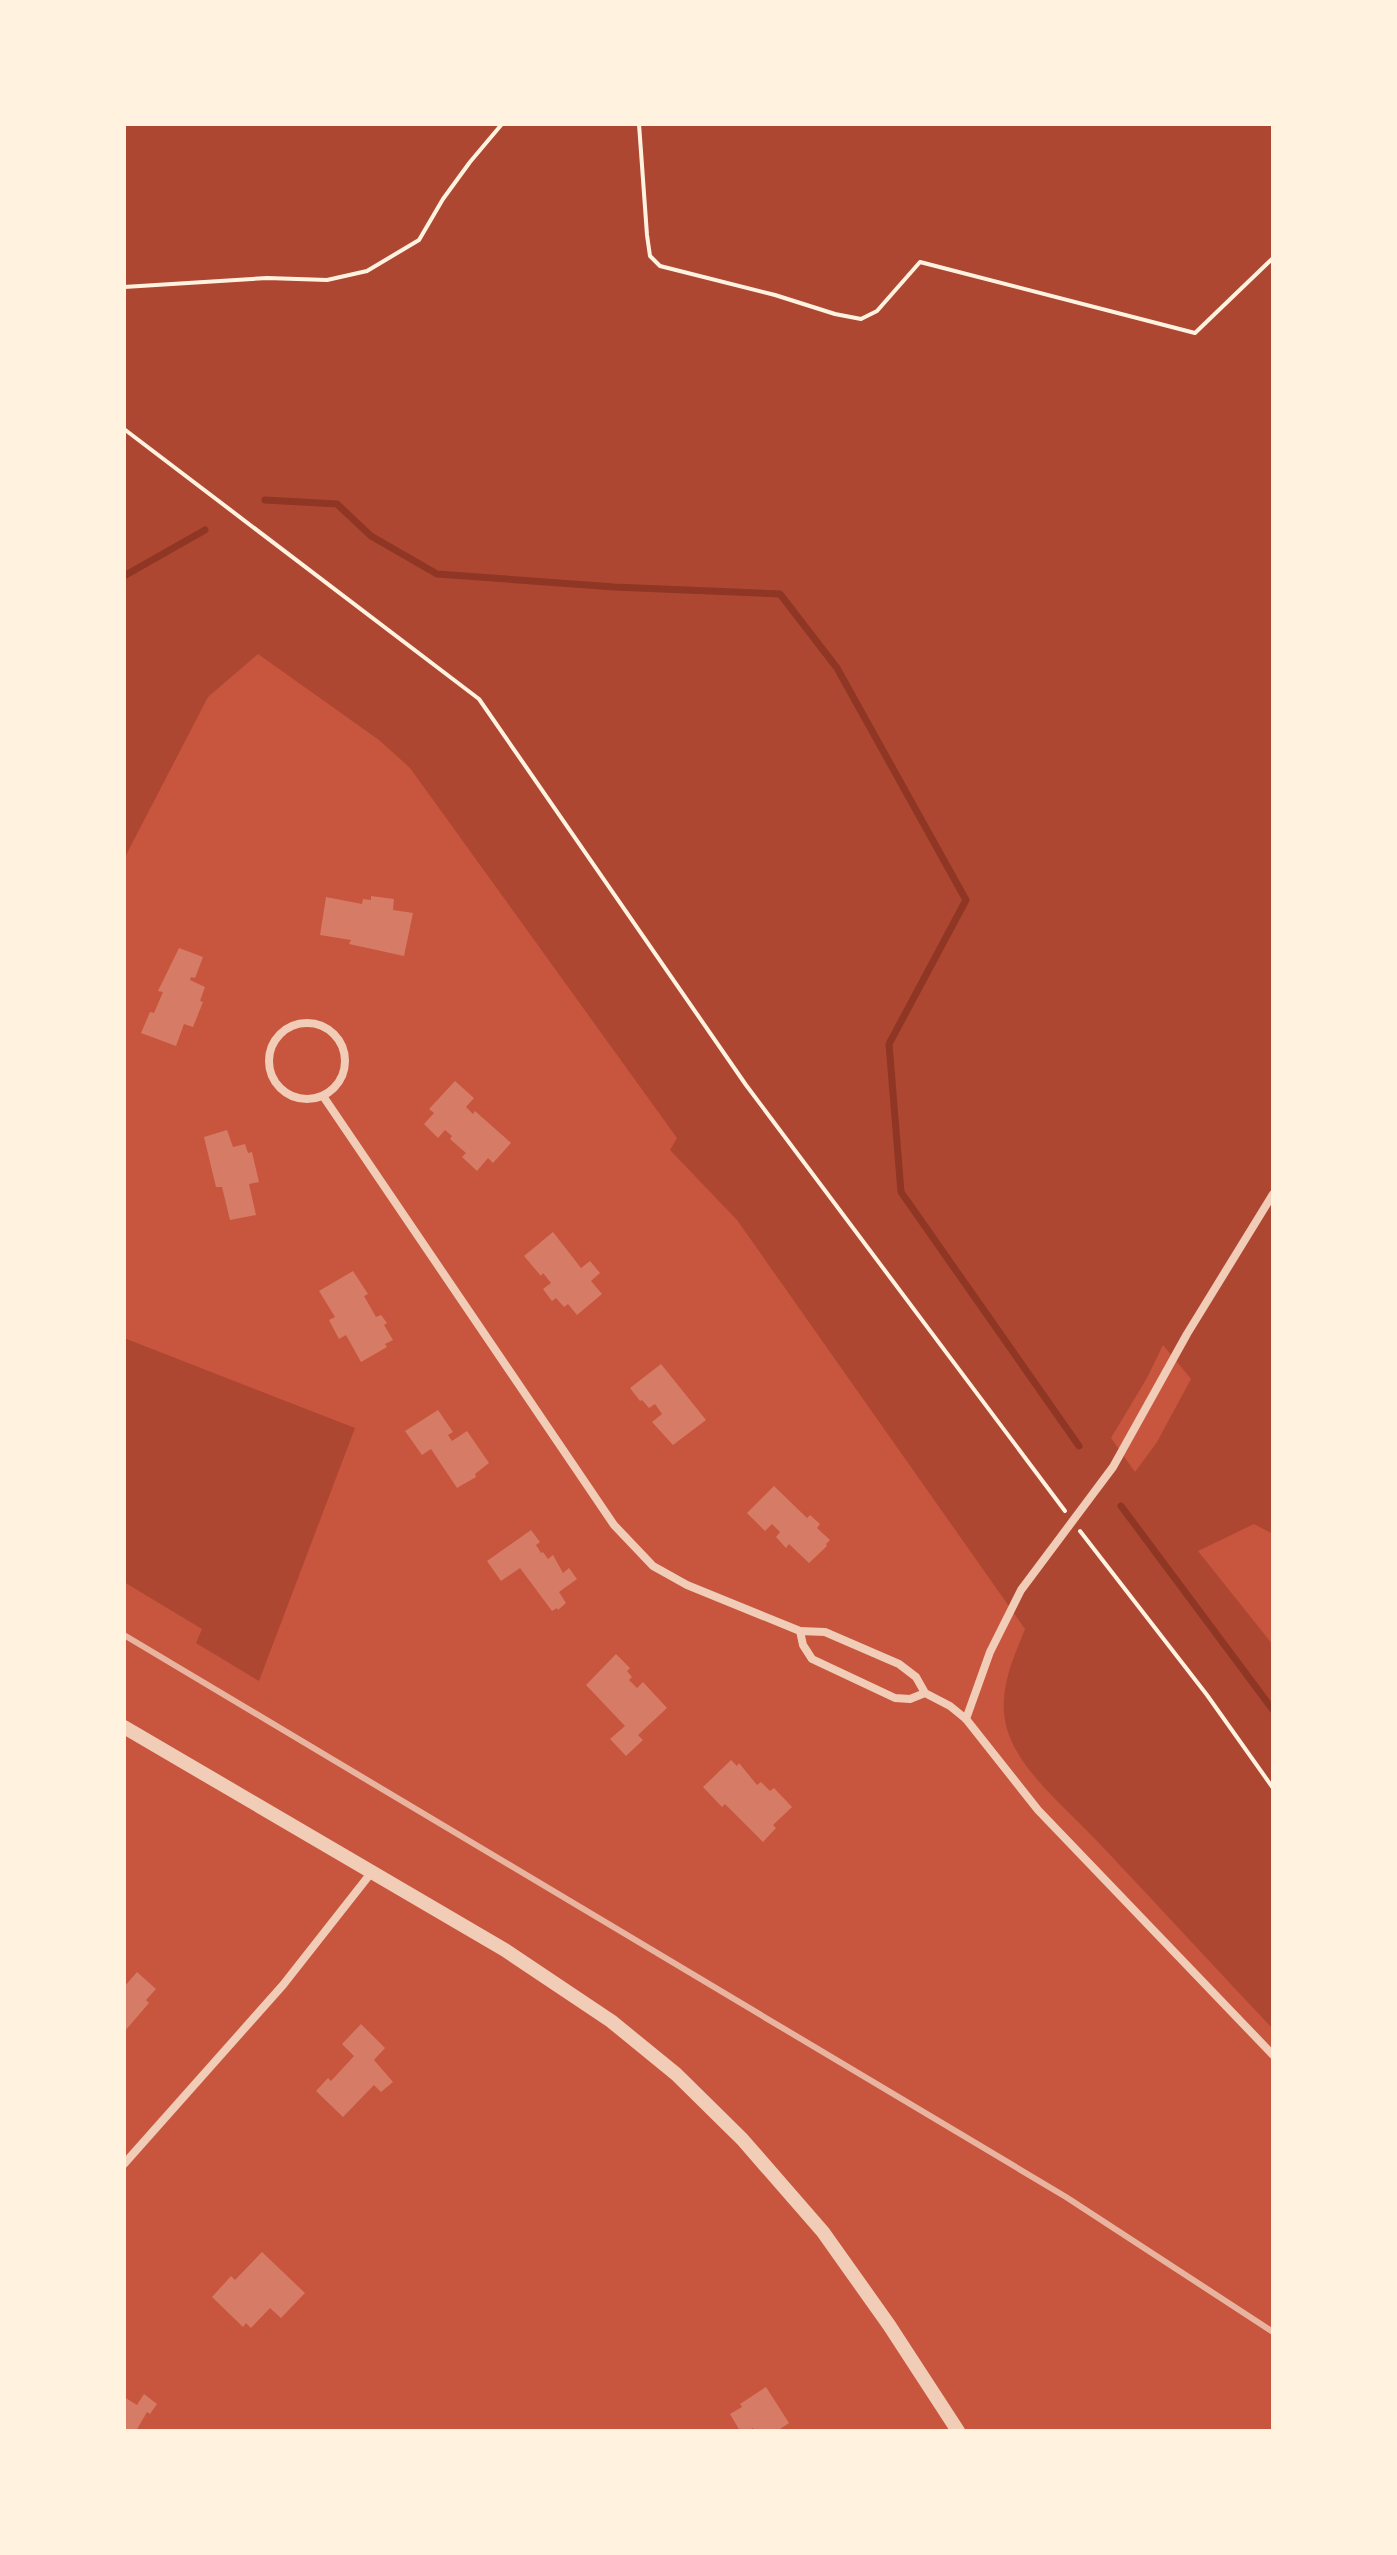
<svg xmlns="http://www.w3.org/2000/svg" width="1397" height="2555" font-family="'Varela Round',sans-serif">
	<rect width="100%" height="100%" fill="#c8553d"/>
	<g fill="#ae4732" fill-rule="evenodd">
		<path d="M124 124H1273V1534L1254 1524 1198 1551 1273 1645V2029C1214 1967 1157 1904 1098 1842 1069 1811 1019 1771 1007 1729 997 1694 1012 1661 1025 1629L737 1220 670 1150 677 1138 410 768 379 740 258 654 208 697 124 859ZM1163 1345 1191 1379 1157 1442 1135 1472 1111 1438 1147 1378Z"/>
		<polygon points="124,1338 355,1428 259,1681 196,1643 202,1629 124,1582"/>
	</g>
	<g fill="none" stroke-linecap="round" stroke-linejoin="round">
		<g stroke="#8f3625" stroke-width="7">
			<polyline points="265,500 337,504 371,536 437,574 614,587 780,594 837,668 966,900 889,1044 901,1192 1079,1446"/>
			<polyline points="124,576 205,530"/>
			<polyline points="1121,1506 1273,1710"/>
		</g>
	</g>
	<g fill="#d67c66">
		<polygon points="371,896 394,899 393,910 413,913 404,956 349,944 351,940 320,935 326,897 362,904 363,899 371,900"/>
		<polygon points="179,948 203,957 195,978 191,977 190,980 205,987 200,1001 203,1002 193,1027 184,1024 176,1046 141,1033 150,1012 154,1013 163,992 158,991"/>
		<polygon points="455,1081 474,1098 466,1107 473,1114 475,1111 511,1143 493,1163 488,1158 477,1171 462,1157 466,1153 450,1139 452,1136 445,1130 438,1138 424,1124 434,1113 429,1109"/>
		<polygon points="227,1130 233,1147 245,1144 248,1153 252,1152 259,1182 249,1184 256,1215 230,1220 222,1187 216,1187 204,1137"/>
		<polygon points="553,1232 581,1268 590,1261 600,1273 591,1281 602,1294 577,1315 568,1304 564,1307 556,1298 552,1301 543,1289 551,1283 543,1273 541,1276 524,1256"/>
		<polygon points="353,1271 368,1294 364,1296 376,1317 381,1315 387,1323 384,1325 393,1340 385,1344 387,1347 361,1362 346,1335 339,1339 329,1320 335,1317 319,1291"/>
		<polygon points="661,1364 706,1420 673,1445 652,1422 662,1414 655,1404 649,1408 642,1400 640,1401 630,1388"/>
		<polygon points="438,1410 453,1432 448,1435 452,1441 467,1431 489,1463 475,1474 476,1477 457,1488 431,1449 422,1455 405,1431"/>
		<polygon points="774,1486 807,1518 810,1515 820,1524 817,1528 830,1540 826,1544 827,1546 809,1563 789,1544 786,1548 776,1537 780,1532 772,1524 765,1531 747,1513"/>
		<polygon points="531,1530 540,1542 536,1545 541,1553 543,1552 548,1559 553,1555 563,1573 569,1568 577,1579 559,1592 566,1603 558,1610 557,1608 552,1611 520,1568 501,1581 487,1561"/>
		<polygon points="616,1654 630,1668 627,1671 632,1677 629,1680 637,1688 643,1682 667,1708 638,1735 643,1740 626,1756 610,1739 625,1726 586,1685"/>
		<polygon points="731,1760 737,1766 739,1763 757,1785 761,1782 770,1791 774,1788 792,1807 773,1825 776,1828 763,1842 725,1804 722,1807 703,1787"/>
		<polygon points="137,1972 156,1989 146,2000 149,2003 124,2032 124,1987"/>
		<polygon points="361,2024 385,2048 374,2060 393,2082 381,2092 374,2085 343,2117 316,2091 328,2078 331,2081 354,2056 342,2044"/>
		<polygon points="262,2252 305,2293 281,2318 270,2308 251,2328 246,2323 243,2327 212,2297 231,2276 235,2280"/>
		<polygon points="766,2387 789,2423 777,2431 755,2431 753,2428 747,2431 740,2431 730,2414 742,2407 740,2404"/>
		<polygon points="144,2394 157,2404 150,2414 147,2412 136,2431 124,2431 124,2397 137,2405"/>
	</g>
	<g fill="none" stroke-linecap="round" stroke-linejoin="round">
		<g stroke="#fff3e0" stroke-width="4">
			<polyline points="639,124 647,235 650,256 660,266 775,295 835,314 861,319 877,311 920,262 1195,333 1273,258"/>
			<polyline points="124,287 267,278 327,280 367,271 419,240 443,199 470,162 502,124"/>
			<polyline points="124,429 479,699 746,1085 1065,1511"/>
			<polyline points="1080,1531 1207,1695 1273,1788"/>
		</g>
		<g stroke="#f1ccb7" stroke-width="8">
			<circle cx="307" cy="1061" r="38"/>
			<polyline points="323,1096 614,1525 653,1566 687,1585 800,1631"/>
			<polyline points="925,1693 910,1699 895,1698 812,1659 803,1645 800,1631 825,1632 899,1664 916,1677 925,1693 950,1706 966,1719 1038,1810 1273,2055"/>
			<polyline points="966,1719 990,1652 1021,1590 1113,1467 1187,1334 1273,1194"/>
			<polyline points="124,2164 283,1985 371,1873"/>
		</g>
		<polyline stroke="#f1ccb7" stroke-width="14" points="124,1727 505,1950 611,2021 676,2074 742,2139 823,2232 889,2325 958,2431"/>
		<polyline stroke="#e9b49f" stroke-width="6" points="124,1635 1066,2197 1273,2332"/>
	</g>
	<rect width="1397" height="2555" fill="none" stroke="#fff3e0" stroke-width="252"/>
</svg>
